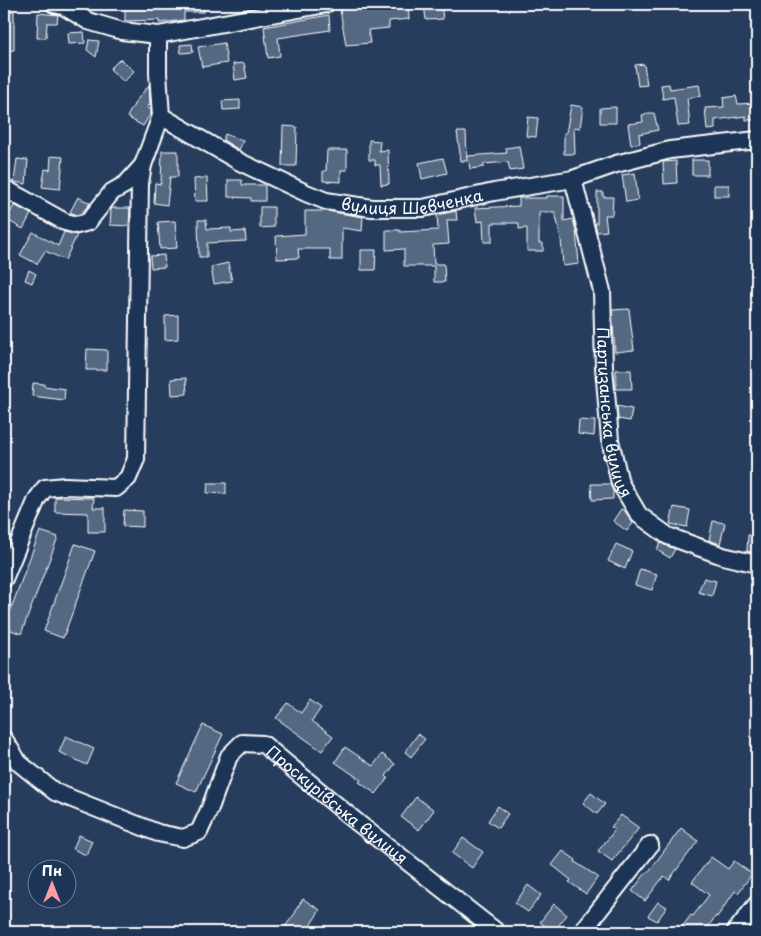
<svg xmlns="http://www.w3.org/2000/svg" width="761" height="936" font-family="'Playpen Sans',sans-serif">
	<rect width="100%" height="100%" fill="#263d5e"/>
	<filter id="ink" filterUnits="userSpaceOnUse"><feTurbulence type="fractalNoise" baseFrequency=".02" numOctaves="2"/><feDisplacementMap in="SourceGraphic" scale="10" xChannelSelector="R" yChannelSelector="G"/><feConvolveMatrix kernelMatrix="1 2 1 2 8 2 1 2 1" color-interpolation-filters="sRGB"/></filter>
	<g filter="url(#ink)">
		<g fill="#556781" stroke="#fff">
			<polygon points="125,4 134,4 134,7 157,5 156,4 204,4 204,12 184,12 184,20 159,23 159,20 125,21"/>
			<polygon points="396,4 408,4 409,19 389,21 389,28 368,30 370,43 346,45 340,10 368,6 368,8 396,6"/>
			<polygon points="424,4 441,4 443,19 426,20"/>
			<polygon points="14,11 14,50 4,51 4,12"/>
			<polygon points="38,13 58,15 57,23 47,23 46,38 37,38"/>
			<polygon points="329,15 330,30 278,38 280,56 268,58 264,27"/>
			<polygon points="84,32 85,43 69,44 68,33"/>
			<polygon points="89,40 99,41 96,57 87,50"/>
			<polygon points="224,43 227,63 202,67 198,47"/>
			<polygon points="192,44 193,52 181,53 180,45"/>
			<polygon points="120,59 134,71 124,82 110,69"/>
			<polygon points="244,63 247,78 235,80 233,64"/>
			<polygon points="644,64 647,85 638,86 635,65"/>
			<polygon points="669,84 670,89 699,85 701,96 687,98 690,125 678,126 674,97 663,99 661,85"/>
			<polygon points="149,85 150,104 147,108 151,109 151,113 143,126 127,117 136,101"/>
			<polygon points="736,96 738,104 757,103 757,120 746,120 746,116 715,120 715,129 707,130 705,108 724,107 723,98"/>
			<polygon points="240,100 240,109 223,110 222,101"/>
			<polygon points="571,105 583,107 580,128 574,127 575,154 564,154 564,133 566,133"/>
			<polygon points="616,107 616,123 600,123 600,108"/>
			<polygon points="654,113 658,130 639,134 640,143 631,145 628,124 643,122 642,115"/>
			<polygon points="528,117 538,118 536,137 526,136"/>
			<polygon points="283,126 297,127 296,166 282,166"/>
			<polygon points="457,132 466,132 467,161 461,161"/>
			<polygon points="225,134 243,141 239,150 223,140"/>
			<polygon points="369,140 380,141 379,151 388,150 389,184 381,185 380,165 375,165 375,160 369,160"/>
			<polygon points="519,146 523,169 510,171 508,162 484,164 484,167 470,169 468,156 507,153 506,148"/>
			<polygon points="327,150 347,150 347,170 341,170 341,182 323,181 323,171 326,171"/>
			<polygon points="162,151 178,151 178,177 170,177 167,205 154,203 155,183 161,184"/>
			<polygon points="51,156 63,157 60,189 42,187 45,169 50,170"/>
			<polygon points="443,158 447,173 422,179 419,163"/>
			<polygon points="17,159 28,160 26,184 14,182"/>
			<rect x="692" y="160" width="16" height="15"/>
			<polygon points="676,161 677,183 664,184 663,162"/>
			<polygon points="635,173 638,200 626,202 622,175"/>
			<polygon points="207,178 208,201 195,201 194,179"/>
			<polygon points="228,180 242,180 242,185 265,185 265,201 251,201 251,198 228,197"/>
			<rect x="714" y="185" width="15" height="11"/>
			<polygon points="597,192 603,192 603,197 613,197 612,215 605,215 607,231 597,232 595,223 597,223"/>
			<polygon points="547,196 564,196 564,221 573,219 576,231 579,264 563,266 561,238 555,212 539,212 539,243 543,243 543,251 527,251 527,228 519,229 519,223 492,223 492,242 484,242 483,221 477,222 475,208 519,206 519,198 547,198"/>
			<polygon points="78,197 90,203 82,213 77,215 70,212"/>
			<polygon points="14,205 31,214 23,229 7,220"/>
			<polygon points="260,207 274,207 274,227 260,228"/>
			<polygon points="112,208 130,208 129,226 110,225 111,210"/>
			<polygon points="305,211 327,211 363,217 362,231 342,228 342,260 330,260 330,249 298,249 299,258 277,259 276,236 305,234"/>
			<polygon points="456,211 457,220 447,220 449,244 433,245 434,264 444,264 445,282 434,282 434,266 404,266 404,249 386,250 386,230 400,230 400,232 438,230 437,215"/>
			<polygon points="198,220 206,220 207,229 231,228 231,232 245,231 246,241 207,243 207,257 199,257"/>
			<polygon points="175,221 177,248 160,249 158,222"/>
			<polygon points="33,232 58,246 64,232 77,235 65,260 45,251 37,264 20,255"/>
			<polygon points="361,250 376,250 375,270 361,270"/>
			<polygon points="164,255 165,267 151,268 150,256"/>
			<polygon points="228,263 232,281 214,284 211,267"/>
			<polygon points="29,270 36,274 32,283 25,280"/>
			<polygon points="629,309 634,350 615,352 612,310"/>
			<polygon points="178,315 178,339 165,340 165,316"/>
			<polygon points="87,349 107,350 107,370 86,370"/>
			<polygon points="616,370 631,370 632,389 616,389"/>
			<polygon points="186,378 187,394 172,395 171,379"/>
			<polygon points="33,383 44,384 44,386 65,389 64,400 32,396"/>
			<polygon points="617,406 632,409 630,421 618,419"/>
			<polygon points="579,420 595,421 594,436 578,434"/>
			<polygon points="208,483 226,483 226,494 207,493"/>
			<polygon points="591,484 610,484 613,491 613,499 592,500"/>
			<polygon points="55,497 94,498 93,508 105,508 105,532 88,532 88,513 55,512"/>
			<polygon points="674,507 690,510 687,527 670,524"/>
			<polygon points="621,509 625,511 633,523 627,531 613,521"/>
			<polygon points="124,510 143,511 143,527 123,526"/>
			<polygon points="713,521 725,523 720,544 709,540"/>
			<polygon points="40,531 58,537 21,634 4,627"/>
			<polygon points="748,535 757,535 757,553 747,551"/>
			<polygon points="660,543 675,549 670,558 657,550"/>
			<polygon points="75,544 95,551 63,638 44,631"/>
			<polygon points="616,544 632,551 625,569 608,561"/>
			<polygon points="640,569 657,574 652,590 635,585"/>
			<polygon points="704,578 716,581 712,596 698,592"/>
			<polygon points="310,700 321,708 312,721 333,736 322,751 276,718 288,703 301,713"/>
			<polygon points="203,725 223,734 196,792 176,783"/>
			<polygon points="418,734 425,739 411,757 405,752"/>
			<polygon points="66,736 94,749 87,765 59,752"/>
			<polygon points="345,747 373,766 382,754 395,764 386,776 388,778 376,794 359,782 361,780 335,762"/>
			<polygon points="591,793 605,804 597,814 583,803"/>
			<polygon points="416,797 434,810 419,830 401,817"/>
			<polygon points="498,806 508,814 498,828 488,821"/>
			<polygon points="621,815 639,828 612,861 598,851 615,830 611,827"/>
			<polygon points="681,828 698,841 669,880 664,876 645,901 632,891 646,873 647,874"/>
			<polygon points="79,835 92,841 86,855 73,849"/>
			<polygon points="463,838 483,852 472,868 452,853"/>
			<polygon points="563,851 576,860 575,862 598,877 586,894 569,882 571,880 552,865"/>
			<polygon points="711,857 728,869 734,861 752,874 738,893 735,891 717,917 716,916 704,932 678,932 691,915 693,916 709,895 692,882"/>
			<polygon points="528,885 541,895 528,912 515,903"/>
			<polygon points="303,899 320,910 306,932 289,932 284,928 296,912 295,911"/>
			<polygon points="658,902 667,907 657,921 648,916"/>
			<polygon points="554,904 567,915 553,932 540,922"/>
		</g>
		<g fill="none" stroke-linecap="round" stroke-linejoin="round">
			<g stroke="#fff" stroke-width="20">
				<g id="minor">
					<polyline points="54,4 63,6 88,21 122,31 158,35 326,4"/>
					<path id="s1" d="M158 35V73L161 116 240 162 306 193 326 201 372 208H423L494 192 573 179 616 164 670 150 757 140"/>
					<path id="s2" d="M573 179 602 291 604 367 610 440 620 483 639 515 668 536 723 556 757 564"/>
					<polyline points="4,188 65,222 77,225 88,222 112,192 126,184 143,165"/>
					<polyline points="4,579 37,499 45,488 65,486 116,488 128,478 136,459 140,183 143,165 161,116"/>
					<path id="s3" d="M4 739 19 763 55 792 158 833 183 838 199 832 210 808 229 756 242 743 263 744 358 823 497 932"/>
					<polyline points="582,932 650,845"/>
					<polyline points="735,932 757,904"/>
				</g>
			</g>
			<polyline stroke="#fff" stroke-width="2" stroke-dasharray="1 4" stroke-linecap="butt" points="4,774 9,770"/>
			<use href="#minor" stroke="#1d3557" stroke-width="16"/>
		</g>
	</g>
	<g text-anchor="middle" stroke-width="4" stroke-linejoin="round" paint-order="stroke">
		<g font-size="16" fill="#fff" stroke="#1d3557">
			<text dy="6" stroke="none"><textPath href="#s1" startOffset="354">вулиця Шевченка</textPath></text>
			<text dy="6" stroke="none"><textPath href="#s2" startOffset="238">Партизанська вулиця</textPath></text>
			<text dy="6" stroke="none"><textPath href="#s3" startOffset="445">Проскурівська вулиця</textPath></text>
		</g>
	</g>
	<rect width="761" height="936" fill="none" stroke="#1d3557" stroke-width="20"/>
	<rect x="10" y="10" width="741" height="916" fill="none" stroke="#fff" stroke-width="2" filter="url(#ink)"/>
	<g transform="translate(52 884)"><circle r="24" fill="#1d3557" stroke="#77869a"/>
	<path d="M0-4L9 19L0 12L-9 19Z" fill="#ff9aa2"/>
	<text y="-8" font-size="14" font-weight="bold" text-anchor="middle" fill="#ffffff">Пн</text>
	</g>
</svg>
